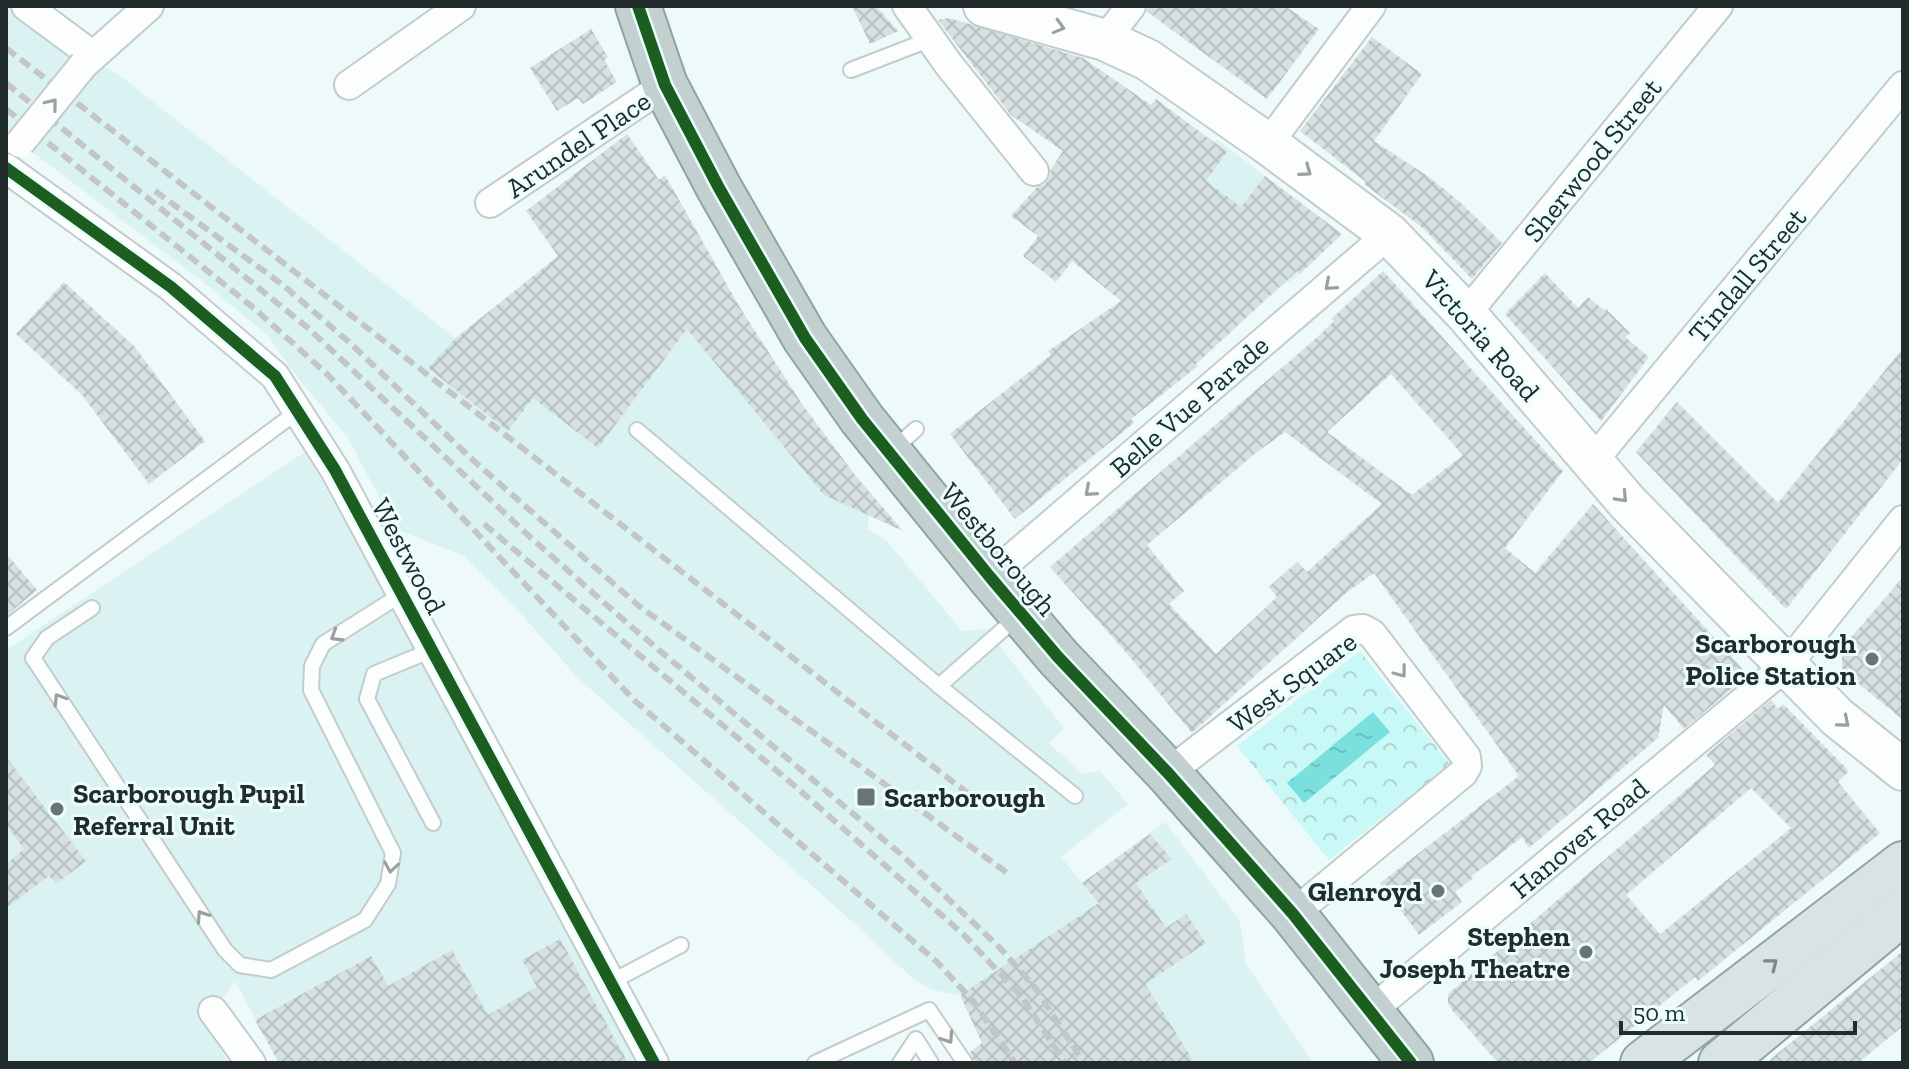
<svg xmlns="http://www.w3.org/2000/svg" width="1909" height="1069" font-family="'Zilla Slab',serif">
	<defs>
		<pattern id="park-crowns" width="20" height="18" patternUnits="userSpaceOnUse" patternTransform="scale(2)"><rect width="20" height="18" fill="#c9f9f7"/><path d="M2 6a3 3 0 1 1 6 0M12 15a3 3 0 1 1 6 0" fill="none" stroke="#acd6d4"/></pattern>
		<pattern id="water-ripples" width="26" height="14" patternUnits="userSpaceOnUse" patternTransform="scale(2)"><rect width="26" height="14" fill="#79e0de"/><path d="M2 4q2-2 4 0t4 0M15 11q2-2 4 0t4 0" fill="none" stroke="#68c0bf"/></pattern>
		<pattern id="building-cross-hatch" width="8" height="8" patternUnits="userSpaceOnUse" patternTransform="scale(2)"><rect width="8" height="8" fill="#d6e0e0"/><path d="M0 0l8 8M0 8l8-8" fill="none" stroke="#b7c0c0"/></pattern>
	</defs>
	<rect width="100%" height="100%" fill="#eefaf9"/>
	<g fill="#daf3f2">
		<polygon points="6,6 12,6 66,48 115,72 455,338 473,324 611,429 687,329 869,516 868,529 886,540 962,631 986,629 1064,728 1049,743 1082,774 1100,771 1128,804 1061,857 1082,883 1165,822 1240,921 1246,964 1313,1063 996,1063 983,1045 960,995 932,990 911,977 855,924 578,678 522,615 464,556 396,529 348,438 294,373 267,335 203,282 6,132"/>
		<polygon points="1216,139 1342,234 1289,283 1210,223 1157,217"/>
		<polygon points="305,452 426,662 636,1063 279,1063 235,981 213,1011 201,1021 230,1063 6,1063 6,650"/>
	</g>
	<polygon fill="url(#park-crowns)" points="1360,651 1450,764 1329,860 1237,746"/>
	<polygon fill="url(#water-ripples)" points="1373,712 1390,732 1304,803 1287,783"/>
	<g fill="url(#building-cross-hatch)" fill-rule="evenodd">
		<polygon points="852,6 876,6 898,31 870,44"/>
		<polygon points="1148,6 1285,6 1319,29 1267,99 1169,28 1147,11"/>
		<polygon points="949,18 1083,58 1151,105 1156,99 1227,152 1206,181 1241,207 1265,176 1342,234 1300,274 1297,271 1195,365 1198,366 1131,419 1134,423 1015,519 950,434 1051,355 1048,351 1121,301 1072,261 1056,282 1023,256 1038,236 1011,216 1036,188 1045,184 1050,176 1051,169 1063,151 1011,115 938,20"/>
		<polygon points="591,29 608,57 604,60 617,82 583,104 578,98 557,111 530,68"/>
		<polygon points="1372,37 1422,74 1374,141 1429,177 1462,204 1502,243 1472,279 1423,228 1364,184 1366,182 1300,131"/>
		<polygon points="627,134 659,180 665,175 739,306 802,404 855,475 903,531 824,495 687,329 598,448 533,398 508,431 428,368 456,338 558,256 526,211"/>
		<path d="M1383 271 1563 471 1505 548 1535 573 1593 504 1748 675 1684 729 1664 705 1658 738 1529 848 1522 837 1472 876 1473 878 1455 892 1462 902 1419 935 1380 883 1519 776 1374 573 1346 593 1192 733 1124 650 1050 567 1312 342 1334 321 1331 319ZM1391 374 1463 455 1412 495 1327 432ZM1285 432 1382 504 1307 572 1297 562 1269 587 1277 597 1216 654 1169 604 1184 591 1147 545 1257 452Z"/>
		<polygon points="1545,273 1578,308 1588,297 1605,311 1606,309 1630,333 1625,337 1649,357 1601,421 1505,314"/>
		<polygon points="64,282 134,346 205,441 149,484 82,395 16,334"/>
		<polygon points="1903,348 1903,459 1786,609 1636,452 1677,402 1778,503"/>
		<polygon points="6,553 37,590 6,616"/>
		<polygon points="1903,577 1903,720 1842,670 1842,648"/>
		<path d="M1771 700 1778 709 1783 704 1849 771 1838 782 1880 833 1698 981 1695 977 1589 1063H1498L1452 1010 1448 1004V994L1715 765 1706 755ZM1751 788 1791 828 1660 934 1626 895Z"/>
		<polygon points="6,757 86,861 56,884 49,876 6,908 6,864 24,849 6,825"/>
		<polygon points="1150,834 1172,859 1136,883 1166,928 1186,914 1206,943 1145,984 1195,1063 975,1063 970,1052 982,1043 960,995 1099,903 1082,883"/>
		<polygon points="560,939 628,1063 279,1063 255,1020 371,956 388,986 452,950 488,1015 537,987 522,960"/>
		<polygon points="1903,951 1903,1026 1858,1063 1766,1063"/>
	</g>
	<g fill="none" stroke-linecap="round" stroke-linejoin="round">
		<g stroke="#c3cccc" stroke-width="18">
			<g id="lane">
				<polyline points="851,70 931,39"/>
				<polyline points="637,430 939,686 1075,796"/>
				<polyline points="893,450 916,429"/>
				<polyline points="92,608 47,638 33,658 225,950 240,965 271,970 365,920 388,884 393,853 311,690 312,666 323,644 402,594"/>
				<polyline points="6,628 298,411"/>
				<polyline points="432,650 374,674 367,699 433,823"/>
				<polyline points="939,686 1016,618"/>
				<polyline points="611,982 681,945"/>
				<polyline points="815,1063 929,1010 965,1063"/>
				<polyline points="900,1063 916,1039 931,1063"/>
			</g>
		</g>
		<g stroke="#c3cccc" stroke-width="32">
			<g id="street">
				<polyline points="26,6 92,55"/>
				<polyline points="907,6 949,65 1034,171"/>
				<polyline points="1105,40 1131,6"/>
				<polyline points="84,64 149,6"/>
				<polyline points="349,85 461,6"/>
				<polyline points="1268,144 1371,6"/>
				<polyline points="6,168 171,287 275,376 335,470 654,1063"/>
				<polyline points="490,203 665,85"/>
				<polyline points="1466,314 1718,6"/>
				<polyline points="1591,463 1903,86"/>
				<polyline points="990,577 1389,234"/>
				<polyline points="1168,773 1354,630 1363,629 1372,634 1466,757 1467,766 1463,773 1293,914"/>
				<polyline points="1372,1010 1787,665 1903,520"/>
				<polyline points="213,1011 251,1063"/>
			</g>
		</g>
		<g stroke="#c3cccc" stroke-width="44">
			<polyline id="secondary" points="984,6 1105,40 1148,60 1268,144 1389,234 1466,314 1627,502 1837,717 1903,770"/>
		</g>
		<g stroke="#90a4a3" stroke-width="48">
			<g id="primary">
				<polyline points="1643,1063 1903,864"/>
				<polyline points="1721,1063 1903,912"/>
			</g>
		</g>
		<g stroke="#90a4a3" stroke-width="48">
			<polyline id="highway" points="638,6 665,85 719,188 805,338 862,419 990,577 1058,657 1168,773 1293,914 1411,1063"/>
		</g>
		<use href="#lane" stroke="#fcfefe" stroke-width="14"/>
		<use href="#street" stroke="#fcfefe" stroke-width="28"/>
		<use href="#secondary" stroke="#fcfefe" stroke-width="40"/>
		<use href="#primary" stroke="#d9e3e3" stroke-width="44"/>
		<use href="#highway" stroke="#c2d0d0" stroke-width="44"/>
		<g stroke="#c4c6c6" stroke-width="6" stroke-dasharray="12 6" stroke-linecap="butt">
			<polyline points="6,48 988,809"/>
			<polyline points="6,83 308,328 529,536 627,623 902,855 1001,949 1036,989 1084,1063"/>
			<polyline points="6,109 255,309 328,375 634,700 937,962 973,1001 1015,1063"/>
			<polyline points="155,191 283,285 350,343 475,462 639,606 1010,875"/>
			<polyline points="484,524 796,787 963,934 1022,997 1065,1063"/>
		</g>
		<g stroke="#c3cccc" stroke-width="32" stroke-linecap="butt">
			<polyline id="street-bridge" points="20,143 84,64"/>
		</g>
		<use href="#street-bridge" stroke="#fcfefe" stroke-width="28"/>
		<g stroke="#eafefd" stroke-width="17">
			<g id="cycleway">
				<polyline points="638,6 665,85 719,188 805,338 862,419 990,577 1058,657 1168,773 1293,914 1411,1063"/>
				<polyline points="6,168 171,287 275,376 335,470 654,1063"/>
			</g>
		</g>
		<use href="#cycleway" stroke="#1b5e20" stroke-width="12"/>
	</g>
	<defs><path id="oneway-chevron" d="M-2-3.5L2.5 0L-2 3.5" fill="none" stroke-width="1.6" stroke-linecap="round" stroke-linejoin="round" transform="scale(2)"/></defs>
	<g stroke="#9aa0a0">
		<use href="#oneway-chevron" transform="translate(1059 27) rotate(16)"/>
		<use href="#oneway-chevron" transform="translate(52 104) rotate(-51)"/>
		<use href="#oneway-chevron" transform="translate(1306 171) rotate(36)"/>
		<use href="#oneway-chevron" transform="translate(1330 285) rotate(139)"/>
		<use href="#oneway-chevron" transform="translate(1090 491) rotate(139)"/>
		<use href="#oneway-chevron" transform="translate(1622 497) rotate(47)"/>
		<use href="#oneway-chevron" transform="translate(336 636) rotate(148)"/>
		<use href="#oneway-chevron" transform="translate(1401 672) rotate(53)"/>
		<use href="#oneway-chevron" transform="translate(59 699) rotate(-122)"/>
		<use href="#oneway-chevron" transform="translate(1844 722) rotate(40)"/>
		<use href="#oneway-chevron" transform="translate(391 867) rotate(99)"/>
		<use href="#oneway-chevron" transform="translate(202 916) rotate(-124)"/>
		<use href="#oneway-chevron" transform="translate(948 1038) rotate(56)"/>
	</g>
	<use stroke="#7e8888" href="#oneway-chevron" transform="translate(1772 964) rotate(-38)"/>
	<g fill="#697474" stroke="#eafefd" stroke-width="3">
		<circle cx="1872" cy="659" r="8"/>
		<rect x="856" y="787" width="20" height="20" rx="4"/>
		<circle cx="57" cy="809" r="8"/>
		<circle cx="1438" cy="891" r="8"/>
		<circle cx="1586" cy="952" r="8"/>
	</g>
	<g text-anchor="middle" stroke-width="6" stroke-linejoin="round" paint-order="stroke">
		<g font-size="28" fill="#222c2c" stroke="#eafefd">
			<text transform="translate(578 144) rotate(-34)" y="10">Arundel Place</text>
			<text transform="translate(1592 160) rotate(-51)" y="10">Sherwood Street</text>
			<text transform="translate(1747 275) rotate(-50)" y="10">Tindall Street</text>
			<text transform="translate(1481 335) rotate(49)" y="10">Victoria Road</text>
			<text transform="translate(1189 406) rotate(-41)" y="10">Belle Vue Parade</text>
			<text transform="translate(999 549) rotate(50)" y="10">Westborough</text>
			<text transform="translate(409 556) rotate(62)" y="10">Westwood</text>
			<text transform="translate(1292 682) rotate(-36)" y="10">West Square</text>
			<text transform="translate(1579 838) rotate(-40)" y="10">Hanover Road</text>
		</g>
		<g font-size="28" font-weight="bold" fill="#222c2c" stroke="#eafefd" text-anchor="end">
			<text x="1856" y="653">Scarborough<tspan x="1856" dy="32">Police Station</tspan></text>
			<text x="73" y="803" text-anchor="start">Scarborough Pupil<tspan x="73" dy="32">Referral Unit</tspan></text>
			<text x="884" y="807" text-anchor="start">Scarborough</text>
			<text x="1422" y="901">Glenroyd</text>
			<text x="1570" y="946">Stephen<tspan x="1570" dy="32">Joseph Theatre</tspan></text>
		</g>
	</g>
	<rect width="1909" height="1069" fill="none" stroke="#222c2c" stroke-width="16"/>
	<path d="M1621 1021v12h234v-12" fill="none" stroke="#222c2c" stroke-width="4"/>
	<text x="1633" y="1021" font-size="24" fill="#222c2c" stroke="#eafefd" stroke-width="6" paint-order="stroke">50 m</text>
</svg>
